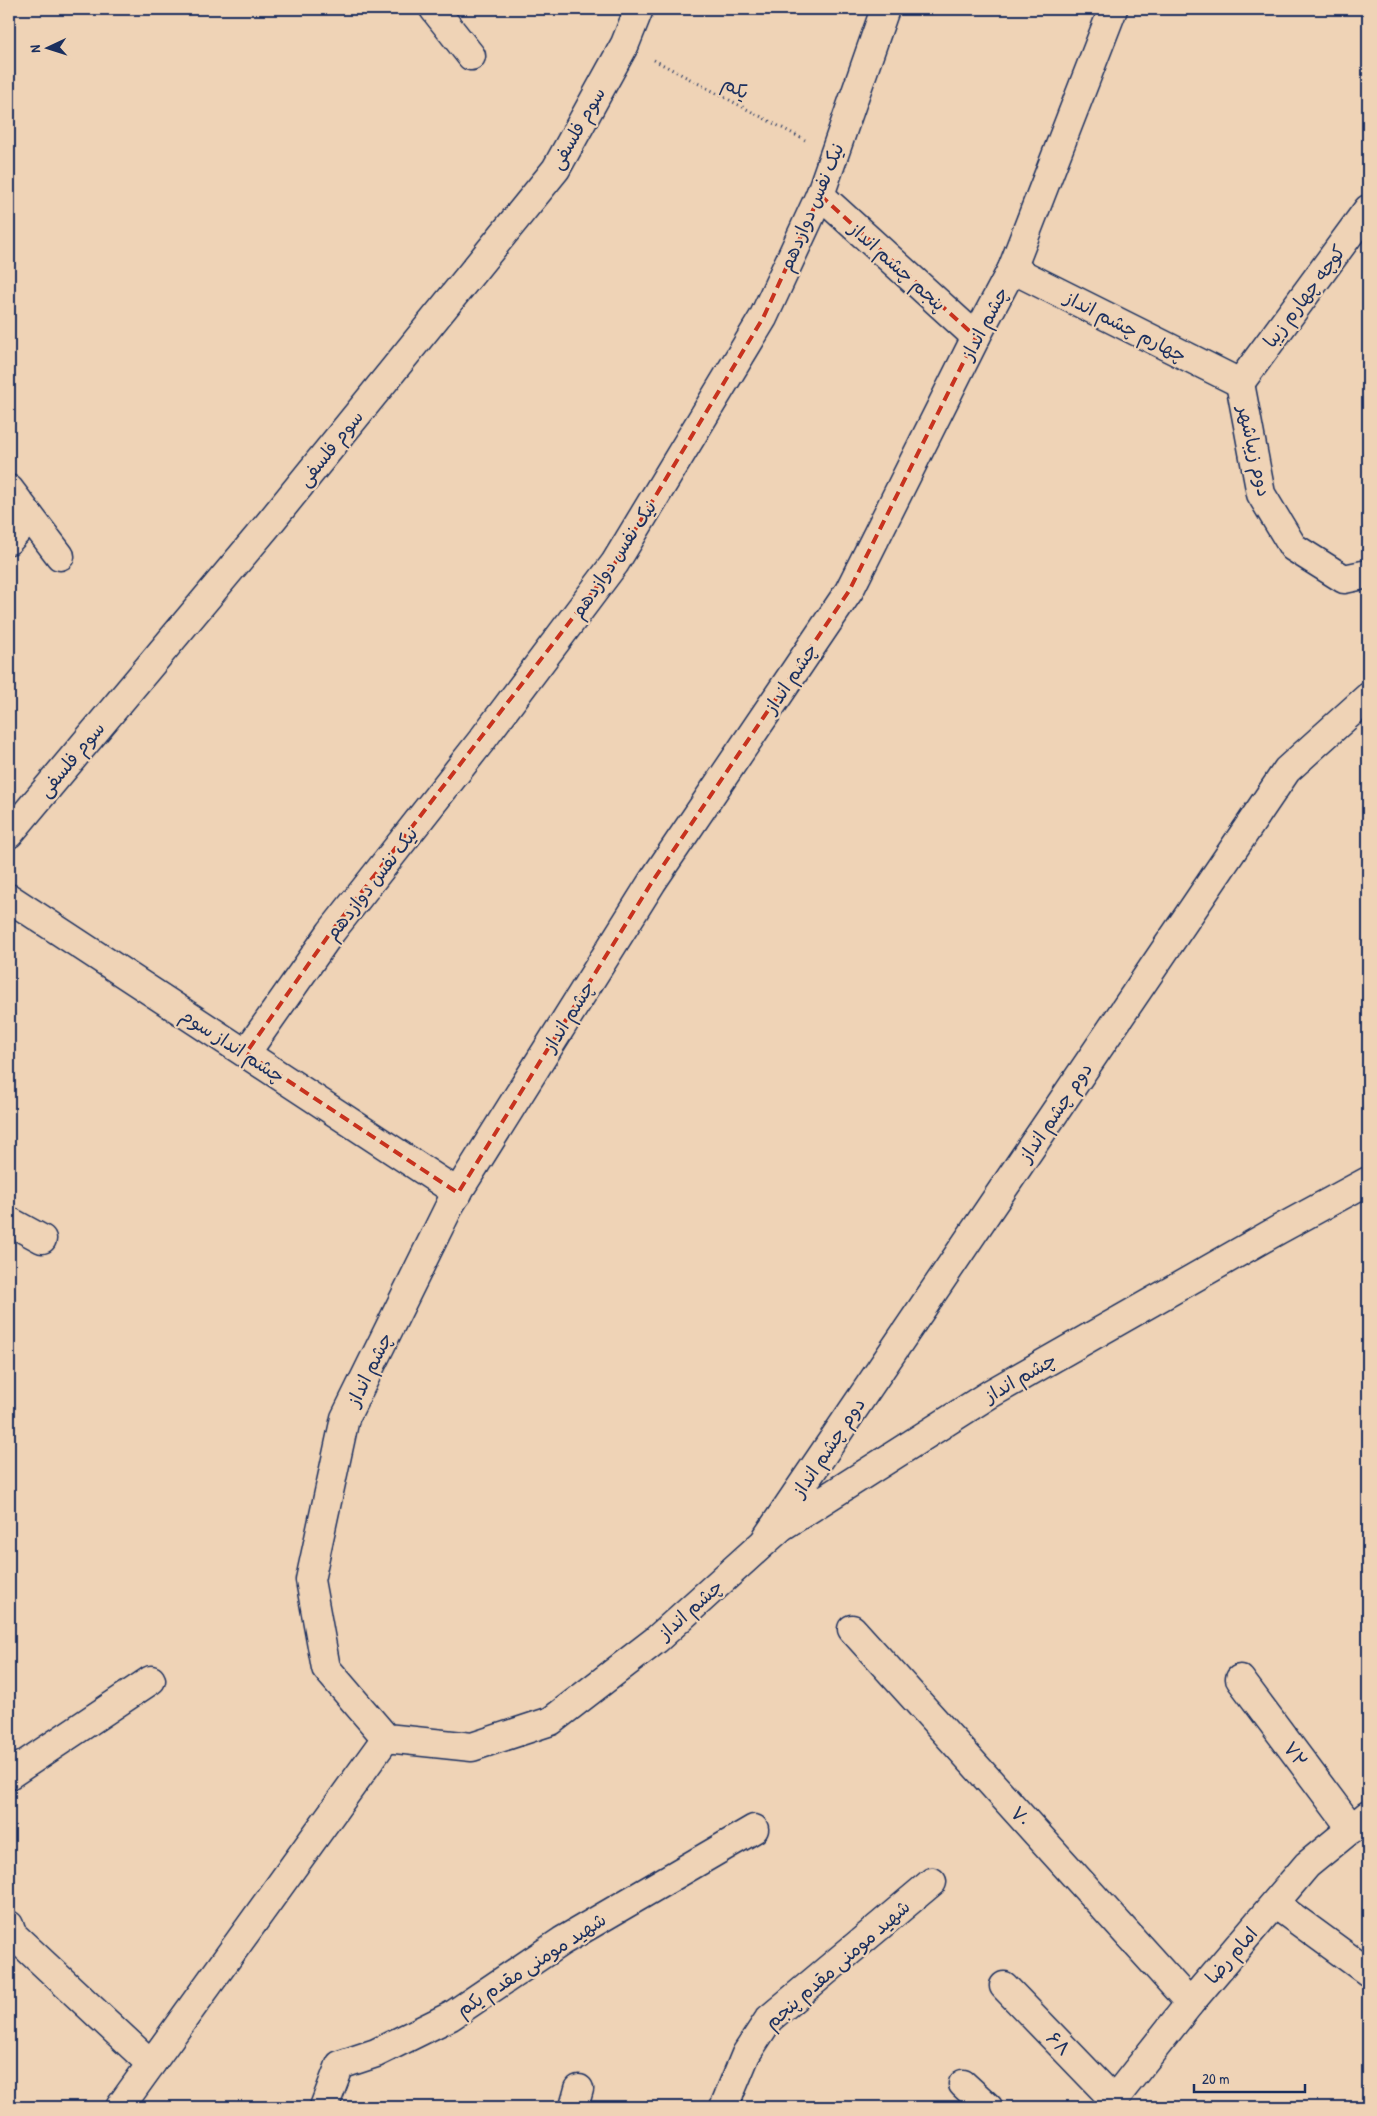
<svg xmlns="http://www.w3.org/2000/svg" width="1377" height="2116" font-family="'Patrick Hand','Playpen Sans Arabic',sans-serif">
	<rect width="100%" height="100%" fill="#efd3b6"/>
	<filter id="ink" filterUnits="userSpaceOnUse"><feTurbulence type="fractalNoise" baseFrequency=".02" numOctaves="2"/><feDisplacementMap in="SourceGraphic" scale="10" xChannelSelector="R" yChannelSelector="G"/><feConvolveMatrix kernelMatrix="1 2 1 2 8 2 1 2 1" color-interpolation-filters="sRGB"/></filter>
	<g filter="url(#ink)">
		<g fill="none" stroke-linecap="round" stroke-linejoin="round">
			<g stroke="#1b2f5e" stroke-width="31">
				<g id="minor">
					<polyline points="434,9 471,56"/>
					<polyline points="820,195 976,337"/>
					<polyline points="1012,269 1240,383"/>
					<polyline points="1240,383 1261,494 1293,547 1344,579 1368,574"/>
					<polyline points="1240,383 1368,209"/>
					<polyline points="9,489 60,556"/>
					<polyline points="9,540 30,517"/>
					<polyline points="9,834 267,526 556,169 625,44 639,9"/>
					<polyline points="9,898 458,1193"/>
					<polyline points="246,1053 331,932 482,740 615,563 763,318 820,195 885,9"/>
					<polyline points="9,1221 42,1239"/>
					<polyline points="767,1537 1287,770 1368,697"/>
					<polyline points="852,1629 1190,2003"/>
					<polyline points="1240,1679 1352,1829"/>
					<polyline points="9,1775 151,1680"/>
					<polyline points="1275,1904 1368,1972"/>
					<polyline points="9,1925 12,1934 151,2064"/>
					<polyline points="1004,1986 1114,2100"/>
					<polyline points="963,2084 988,2107"/>
					<polyline points="120,2107 386,1738"/>
					<polyline points="324,2107 340,2065 376,2053 451,2016 562,1941 754,1829"/>
					<polyline points="574,2107 579,2089"/>
					<polyline points="724,2107 746,2054 769,2019 932,1882"/>
				</g>
			</g>
			<g stroke="#1b2f5e" stroke-width="31">
				<polyline id="tertiary" points="1113,9 1012,269 976,337 849,591 652,882 451,1203 345,1418 310,1580 326,1668 386,1738 472,1747 551,1721 656,1640 781,1527 990,1394 1278,1230 1368,1181"/>
			</g>
			<g stroke="#1b2f5e" stroke-width="31">
				<polyline id="secondary" points="1108,2107 1190,2003 1307,1865 1368,1815"/>
			</g>
			<polyline stroke="#1b2f5e" stroke-width="3" stroke-dasharray="1 4" stroke-linecap="butt" points="654,60 805,140"/>
			<use href="#minor" stroke="#efd3b6" stroke-width="28"/>
			<use href="#tertiary" stroke="#efd3b6" stroke-width="28"/>
			<use href="#secondary" stroke="#efd3b6" stroke-width="28"/>
		</g>
	</g>
	<path fill="none" stroke="#c8321e" stroke-width="4" stroke-dasharray="10 6" stroke-linejoin="round" d="M820 195 976 337 849 591 652 882 458 1193 246 1053 331 932 615 563 763 318Z"/>
	<g text-anchor="middle" stroke-width="4.5" stroke-linejoin="round" paint-order="stroke">
		<g font-size="19" fill="#1b2f5e" stroke="#efd3b6">
			<text transform="translate(736 87) rotate(28)" y="7">یکم</text>
			<text transform="translate(577 128) rotate(-60)" y="7">سوم فلسفی</text>
			<text transform="translate(811 207) rotate(-67)" y="7">نیک نفس دوازدهم</text>
			<text transform="translate(898 266) rotate(42)" y="7">پنجم چشم انداز</text>
			<text transform="translate(1304 296) rotate(-53)" y="7">کوچه چهارم زیبا</text>
			<text transform="translate(984 323) rotate(-62)" y="7">چشم انداز</text>
			<text transform="translate(1126 326) rotate(27)" y="7">چهارم چشم انداز</text>
			<text transform="translate(330 448) rotate(-51)" y="7">سوم فلسفی</text>
			<text transform="translate(1255 451) rotate(77)" y="7">دوم زیباشهر</text>
			<text transform="translate(613 559) rotate(-56)" y="7">نیک نفس دوازدهم</text>
			<text transform="translate(790 678) rotate(-56)" y="7">چشم انداز</text>
			<text transform="translate(71 759) rotate(-50)" y="7">سوم فلسفی</text>
			<text transform="translate(371 883) rotate(-52)" y="7">نیک نفس دوازدهم</text>
			<text transform="translate(568 1016) rotate(-58)" y="7">چشم انداز</text>
			<text transform="translate(233 1045) rotate(33)" y="7">چشم انداز سوم</text>
			<text transform="translate(1055 1112) rotate(-56)" y="7">دوم چشم انداز</text>
			<text transform="translate(369 1369) rotate(-64)" y="7">چشم انداز</text>
			<text transform="translate(1020 1377) rotate(-30)" y="7">چشم انداز</text>
			<text transform="translate(828 1447) rotate(-56)" y="7">دوم چشم انداز</text>
			<text transform="translate(690 1609) rotate(-42)" y="7">چشم انداز</text>
			<text transform="translate(1296 1754) rotate(53)" y="7">۷۲</text>
			<text transform="translate(1021 1816) rotate(48)" y="7">۷۰</text>
			<text transform="translate(1231 1955) rotate(-49)" y="7">امام رضا</text>
			<text transform="translate(531 1964) rotate(-33)" y="7">شهید مومنی مقدم یکم</text>
			<text transform="translate(837 1964) rotate(-41)" y="7">شهید مومنی مقدم پنجم</text>
			<text transform="translate(1059 2043) rotate(46)" y="7">۶۸</text>
		</g>
	</g>
	<rect width="1377" height="2116" fill="none" stroke="#efd3b6" stroke-width="30"/>
	<rect x="15" y="15" width="1347" height="2086" fill="none" stroke="#1b2f5e" stroke-width="2" filter="url(#ink)"/>
	<g transform="translate(48 48) rotate(266)" stroke="#efd3b6" stroke-width="4" paint-order="stroke">
	<path d="M0-4L9 19L0 12L-9 19Z" fill="#1b2f5e"/>
	<text y="-8" font-size="14" font-weight="bold" text-anchor="middle" fill="#1b2f5e">N</text>
	</g>
	<path d="M1194 2084v8h111v-8" fill="none" stroke="#1b2f5e" stroke-width="2.5"/>
	<text x="1202" y="2084" font-size="15" fill="#1b2f5e" stroke="#efd3b6" stroke-width="4" paint-order="stroke">20 m</text>
</svg>
